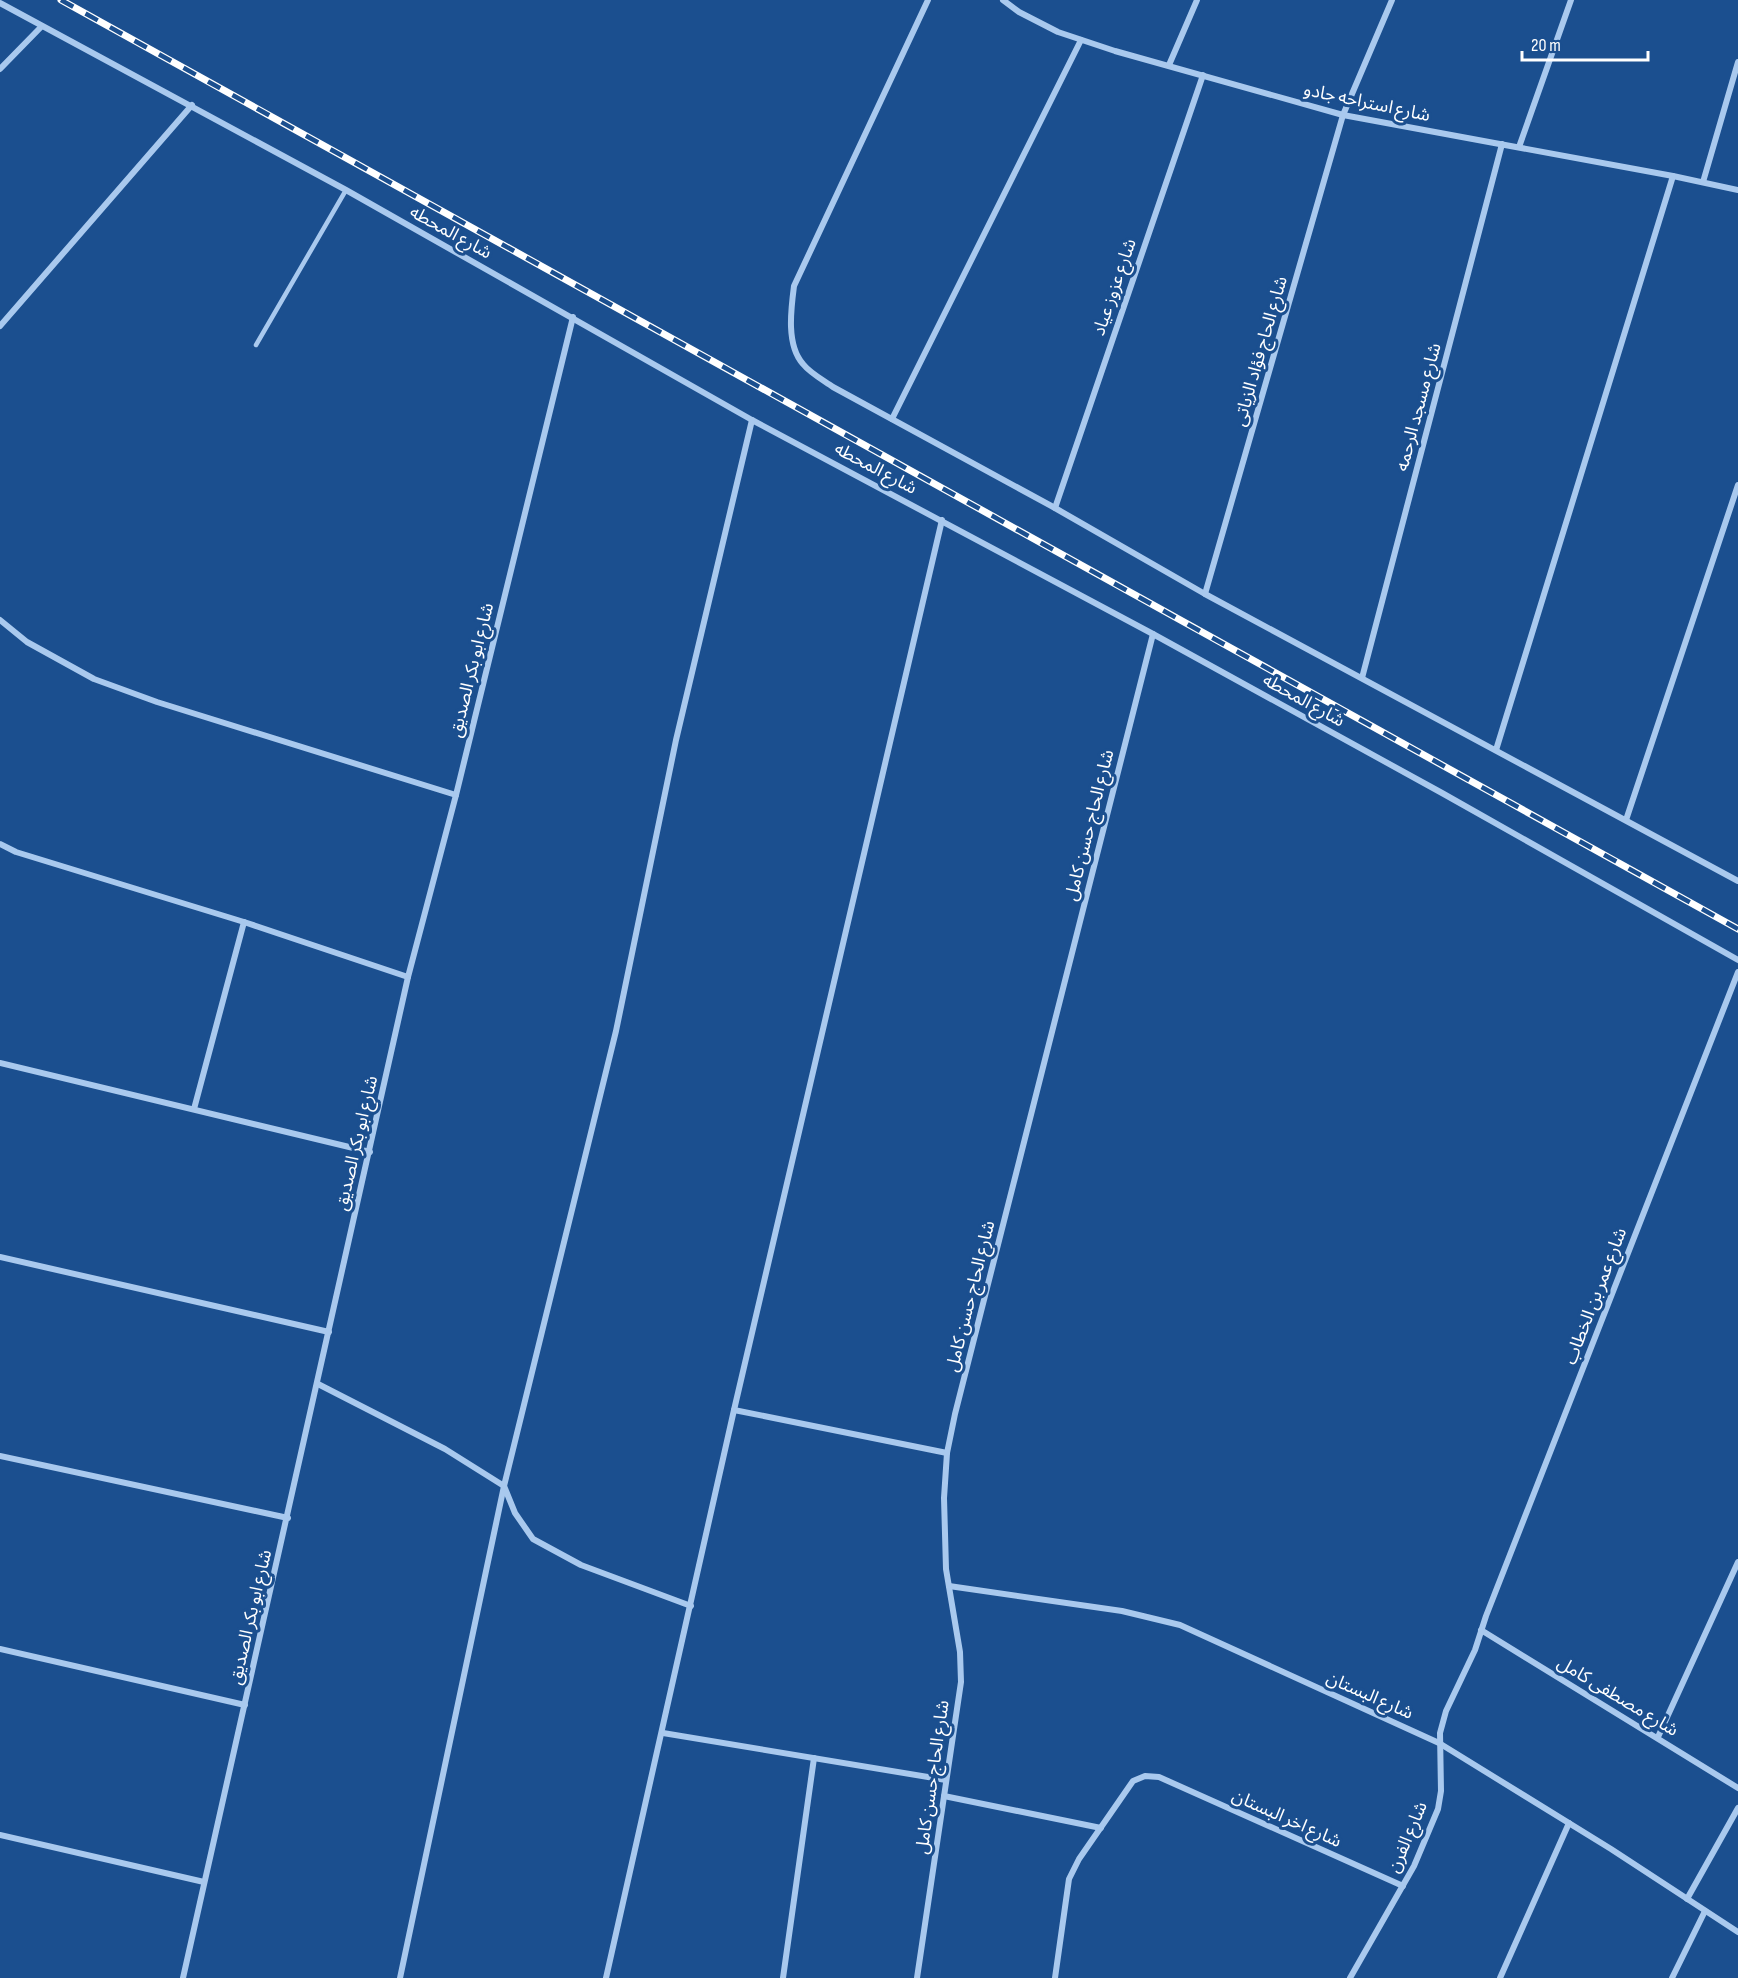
<svg xmlns="http://www.w3.org/2000/svg" width="1738" height="1978" font-family="'Sofia Sans Condensed','Noto Sans Arabic',sans-serif">
	<rect width="100%" height="100%" fill="#1b4f8f"/>
	<g fill="none" stroke-linecap="round" stroke-linejoin="round">
		<polyline stroke="#a9c9ee" stroke-width="4.5" points="256,345 346,190"/>
		<g stroke="#a9c9ee" stroke-width="6">
			<path d="M928 0 794 286C791 309 786 345 803 364 810 373 823 380 833 387L1055 508 1205 594 1738 881"/>
			<polyline points="1003,0 1019,12 1058,32 1115,51 1343,115 1673,176 1738,190"/>
			<polyline points="0,3 346,190 752,420 1153,634 1442,793 1738,960"/>
			<polyline points="1169,65 1197,0"/>
			<polyline points="0,69 41,27"/>
			<polyline points="1519,147 1571,0"/>
			<polyline points="1703,182 1738,62"/>
			<polyline points="0,326 192,105"/>
			<polyline points="892,419 1081,40"/>
			<polyline points="1055,508 1203,75"/>
			<polyline points="1205,594 1343,115 1392,0"/>
			<polyline points="0,620 27,642 94,679 157,702 456,795"/>
			<polyline points="1362,678 1502,144"/>
			<polyline points="1496,750 1673,176"/>
			<polyline points="1626,820 1738,485"/>
			<polyline points="0,844 16,852 244,922 408,977"/>
			<polyline points="0,1063 370,1152"/>
			<polyline points="194,1109 244,922"/>
			<polyline points="0,1257 329,1332"/>
			<polyline points="318,1384 445,1449 504,1486 515,1513 533,1539 581,1565 691,1606"/>
			<polyline points="734,1410 947,1453"/>
			<polyline points="0,1456 288,1518"/>
			<polyline points="949,1586 1122,1611 1180,1625 1439,1743 1611,1849 1738,1932"/>
			<polyline points="1481,1630 1738,1788"/>
			<polyline points="0,1649 245,1705"/>
			<polyline points="663,1733 946,1780"/>
			<polyline points="1658,1737 1738,1562"/>
			<polyline points="944,1796 1101,1828"/>
			<polyline points="0,1835 204,1882"/>
			<polyline points="1687,1899 1738,1808"/>
			<polyline points="183,1978 408,977 456,795 573,317"/>
			<polyline points="400,1978 504,1486 616,1031 676,740 752,420"/>
			<polyline points="606,1978 734,1410 942,520"/>
			<polyline points="783,1978 814,1758"/>
			<polyline points="917,1978 961,1682 960,1652 946,1569 944,1498 947,1453 955,1414 1153,634"/>
			<polyline points="1055,1978 1069,1879 1079,1859 1133,1781 1145,1776 1159,1777 1403,1886"/>
			<polyline points="1350,1978 1414,1866 1438,1809 1441,1791 1440,1733 1446,1711 1475,1650 1486,1616 1738,972"/>
			<polyline points="1500,1978 1569,1823"/>
			<polyline points="1672,1978 1705,1911"/>
		</g>
		<g stroke="#fff" stroke-width="7">
			<polyline id="rail" points="61,0 1738,929"/>
		</g>
		<use href="#rail" stroke="#1b4f8f" stroke-width="4.5" stroke-dasharray="14" stroke-linecap="butt"/>
	</g>
	<g text-anchor="middle" stroke-width="6" stroke-linejoin="round" paint-order="stroke">
		<g font-size="18" fill="#fff" stroke="#1b4f8f">
			<text transform="translate(1367 102) rotate(12)" y="6">شارع استراحه جادو</text>
			<text transform="translate(451 232) rotate(29)" y="6">شارع المحطه</text>
			<text transform="translate(1114 287) rotate(-71)" y="6">شارع عزوز عياد</text>
			<text transform="translate(1260 351) rotate(-74)" y="6">شارع الحاج فؤاد الزياتى</text>
			<text transform="translate(1418 407) rotate(-75)" y="6">شارع مسجد الرحمه</text>
			<text transform="translate(876 468) rotate(28)" y="6">شارع المحطه</text>
			<text transform="translate(471 670) rotate(-76)" y="6">شارع ابو بكر الصديق</text>
			<text transform="translate(1304 700) rotate(29)" y="6">شارع المحطه</text>
			<text transform="translate(1089 825) rotate(-76)" y="6">شارع الحاج حسن كامل</text>
			<text transform="translate(356 1143) rotate(-77)" y="6">شارع ابو بكر الصديق</text>
			<text transform="translate(970 1296) rotate(-76)" y="6">شارع الحاج حسن كامل</text>
			<text transform="translate(1595 1296) rotate(-69)" y="6">شارع عمر بن الخطاب</text>
			<text transform="translate(250 1617) rotate(-77)" y="6">شارع ابو بكر الصديق</text>
			<text transform="translate(1370 1695) rotate(24)" y="6">شارع البستان</text>
			<text transform="translate(1618 1696) rotate(31)" y="6">شارع مصطفى كامل</text>
			<text transform="translate(932 1777) rotate(-82)" y="6">شارع الحاج حسن كامل</text>
			<text transform="translate(1287 1818) rotate(24)" y="6">شارع اخر البستان</text>
			<text transform="translate(1407 1837) rotate(-67)" y="6">شارع الفرن</text>
		</g>
	</g>
	<path d="M1522 51v9h126v-9" fill="none" stroke="#ffffff" stroke-width="3"/>
	<text x="1531" y="51" font-size="18" fill="#ffffff" stroke="#1b4f8f" stroke-width="4.5" paint-order="stroke">20 m</text>
</svg>
